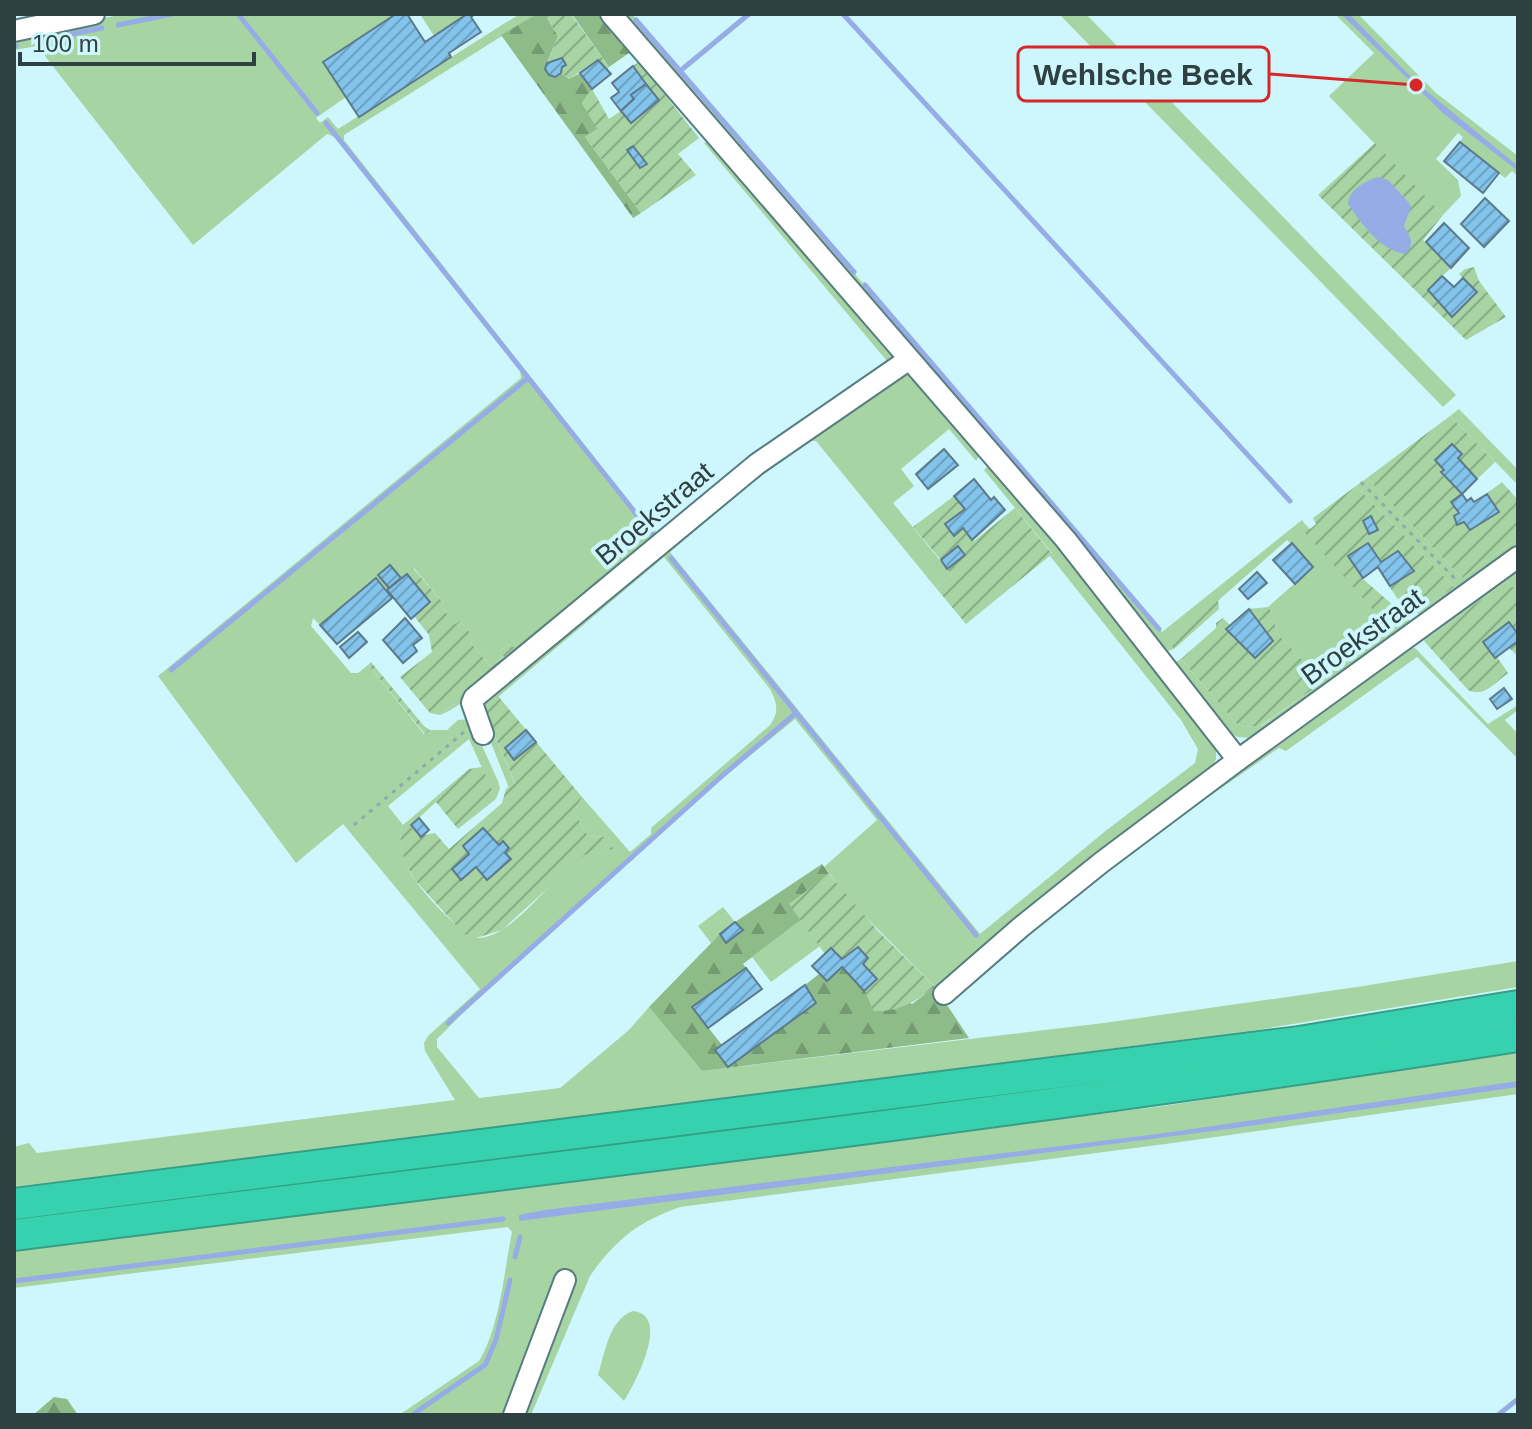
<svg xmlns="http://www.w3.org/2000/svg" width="1532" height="1429" font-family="Arial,sans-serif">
	<defs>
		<pattern id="forest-firs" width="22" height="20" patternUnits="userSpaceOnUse" patternTransform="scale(2)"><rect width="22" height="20" fill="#8dbc89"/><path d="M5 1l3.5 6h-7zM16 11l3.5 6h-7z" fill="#749a72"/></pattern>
		<pattern id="garden-furrows" width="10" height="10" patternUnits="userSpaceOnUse" patternTransform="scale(2)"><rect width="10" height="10" fill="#a7d4a3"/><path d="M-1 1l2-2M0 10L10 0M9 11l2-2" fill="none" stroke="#88ad86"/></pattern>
		<pattern id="building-hatch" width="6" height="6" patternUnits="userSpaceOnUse" patternTransform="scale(2)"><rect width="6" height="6" fill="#83c4ec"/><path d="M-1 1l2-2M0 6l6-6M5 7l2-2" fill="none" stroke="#6ca1c1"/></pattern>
	</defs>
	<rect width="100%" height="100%" fill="#cdf7fc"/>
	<g fill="#a7d4a3">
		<path d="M124 14H396L323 62 346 97 316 118 320 123 328 117 338 129 505 23 520 14H537L344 135V140L644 521 658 533 665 532 775 441 886 367 887 361 704 143 713 140 892 349 894 356 891 366 749 466 477 693 449 711 440 715 518 653 509 644 500 651 504 656 491 667 471 643 474 639 461 622 456 625 441 607 444 604 414 568 401 578 390 566 378 575 389 588 386 590 376 578 320 625 313 618 311 626 351 673H358L368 665 424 734 430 730H447L458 720 470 719 498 781 500 788 496 799 469 739 388 806 403 825C397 840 403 857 410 872 417 887 463 938 479 938 514 937 554 874 583 855 591 850 604 852 612 849L608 837 588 836 576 815V808L582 797 630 852 651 834V828L769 726C780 713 777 702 770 689L664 557 485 708V713L515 784 509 788 480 715V703L487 694 774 456 892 374 909 371 915 374 982 451 976 461 949 429 901 469 914 486 893 503 952 575 936 588 816 441H808L747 487 670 552 980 934 1108 829 1195 763 1198 749 1181 720 1050 556 1052 553 984 470 988 466 996 467 1133 630 1212 737 1216 746V759L1206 778 1035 907 939 991 855 906 824 867 877 820 795 719 724 777 483 993 437 1039V1047L479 1098 560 1088 629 1030 649 1007 702 1071 1104 1023 1357 987 1518 961V987L1257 1030 14 1190V1147L29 1143 37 1153 455 1100 425 1051 424 1043 428 1036 480 989 343 824 296 863 158 676 521 378 520 371 335 137 327 134 193 245 37 46 14 50V37Z"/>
		<polygon points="420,14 467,14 434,36"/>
		<path d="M624 14H632L1162 632 1302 520 1305 524 1302 527 1393 630 1409 619 1411 626 1251 738 1238 737 1226 731 1175 668 1176 662 1181 659 1236 723 1244 727 1261 726 1323 682 1279 635C1274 625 1275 615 1268 607L1313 567 1287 540 1170 643 1174 649 1164 652Z"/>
		<polygon points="1059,14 1086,14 1456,395 1443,407"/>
		<polygon points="1335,14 1358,14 1436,93 1518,156 1518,176 1512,171 1505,178 1460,142 1463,137 1458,133 1436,159 1458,180 1461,196 1443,215 1329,96 1374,53"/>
		<polygon points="1459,409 1518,470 1518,485 1450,416"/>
		<polygon points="1367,478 1462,578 1518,538 1518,549 1425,617 1419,614 1454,587 1356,486"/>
		<polygon points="1518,564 1518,592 1507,581 1424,641 1423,634"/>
		<polygon points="1408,645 1416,649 1488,724 1518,705 1518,710 1505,720 1518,734 1518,759 1417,657 1286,751 1279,748 1178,818 1169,821"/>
		<polygon points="723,907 735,922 711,943 698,926"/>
		<polygon points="801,920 820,946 771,982 752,957"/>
		<path d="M1518 1053V1094L1173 1143 680 1207C638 1222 616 1239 590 1276L531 1415H399L479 1361C500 1327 504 1271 512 1232L508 1227 14 1288V1250L1163 1106Z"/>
		<path d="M633 1311C671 1315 636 1382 624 1401L598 1375C605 1353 609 1319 633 1311Z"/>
	</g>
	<g fill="url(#forest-firs)">
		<polygon points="537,14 553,14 547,18 558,36 547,63 569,79 580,73 592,89 582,103 598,129 585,137 641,213 633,218 501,35"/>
		<polygon points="572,14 600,14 632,51 609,67"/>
		<polygon points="822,864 829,874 790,904 801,920 743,964 746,968 692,1007 722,1045 715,1050 728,1067 816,1003 805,985 819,974 827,981 842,967 912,1004 935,987 969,1038 702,1071 649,1007 720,934 727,943 742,930 735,922"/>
		<polygon points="54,1397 67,1399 78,1415 33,1415"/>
	</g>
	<g fill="url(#garden-furrows)">
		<polygon points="553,14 571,14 609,67 607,70 597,60 569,79 561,73 555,77 549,75 545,69 558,36 547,18"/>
		<polygon points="639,62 699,138 678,154 696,175 641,213 585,137 597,129 582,103 592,89 609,119 621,111 631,123 659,100 633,66"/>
		<polygon points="1375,143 1443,215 1423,240 1451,268 1442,276 1454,287 1463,278 1459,274 1465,269 1474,267 1479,281 1506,317 1466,340 1318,195"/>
		<polygon points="1450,416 1495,462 1462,494 1470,506 1502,482 1518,500 1518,538 1462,578 1367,478"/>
		<polygon points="1356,486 1454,587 1419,614 1397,598 1377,568 1363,579 1409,619 1392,631 1301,528 1305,524 1310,529 1316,524 1313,518"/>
		<polygon points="954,496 965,509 946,524 954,535 963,528 974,541 1015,508 1052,554 966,624 936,588 952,575 947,569 964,555 958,547 941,560 913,527"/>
		<polygon points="413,568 445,605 442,608 456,624 460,621 475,639 471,643 491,667 504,657 500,651 510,643 518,653 440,715 430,713 400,677 432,652 429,635 414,616 430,602 407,574"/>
		<path d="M1507 581 1518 592V656L1509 648 1497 657 1508 673C1496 682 1484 698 1468 690L1424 641Z"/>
		<polygon points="1218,600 1219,609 1174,649 1169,643"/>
		<path d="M1268 607C1275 615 1274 625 1279 635L1323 682 1260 726 1244 727 1236 723 1181 659 1216 628V623L1223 618 1230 625 1249 609Z"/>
		<polygon points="371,662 424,726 430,730 425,734 368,665"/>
		<path d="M498 696 582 797 576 808V815L588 836 608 837 613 849 584 855 502 930 476 938 464 934 415 880C405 864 396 843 403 825L469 769 482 767 496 799 458 829 436 802 410 826 419 836 435 833 449 849 502 803 506 789 515 783 485 713V708Z"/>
		<path d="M829 874 878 931 935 987C916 1001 900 1012 874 1011 866 995 856 974 868 958L847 954 842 959 831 948 825 954 789 904Z"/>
	</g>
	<g fill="#95ace6">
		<polygon points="1341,14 1349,14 1418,84 1518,166 1518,171 1444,114"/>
		<path d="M1377 177 1388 180 1409 203 1411 207 1404 226C1410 237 1416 244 1405 254 1380 250 1362 224 1348 204 1349 189 1365 182 1377 177Z"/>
		<polygon points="1518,1081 1518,1087 1228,1129 519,1221 519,1215 545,1210 1165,1133"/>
	</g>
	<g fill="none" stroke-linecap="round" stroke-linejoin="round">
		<g stroke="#95ace6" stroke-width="5">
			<polyline points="238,14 317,113"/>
			<polyline points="843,14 1290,501"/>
			<polyline points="636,20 854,272"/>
			<polyline points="118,25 172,14"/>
			<polyline points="37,41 102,28"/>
			<polyline points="14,46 16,46"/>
			<polyline points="680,71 749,14"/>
			<polyline points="326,123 653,535"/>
			<polyline points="865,285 1159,629"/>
			<polyline points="671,558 976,935"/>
			<polyline points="171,670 528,378"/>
			<polyline points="448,1023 723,775 796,713"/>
			<polyline points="515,1257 520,1237"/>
			<polyline points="14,1281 503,1219"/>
			<polyline points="412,1415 485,1365 496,1340 510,1280"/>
			<polyline points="1498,1415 1518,1399"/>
		</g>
	</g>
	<g fill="url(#building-hatch)" stroke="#5d7a8c" stroke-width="2">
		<polygon points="396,14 407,14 425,42 467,14 475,14 471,17 481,32 449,53 451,57 359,117 323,62"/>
		<polygon points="562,58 566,65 562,67 561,73 555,77 549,75 545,69 547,63"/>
		<polygon points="598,60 611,74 592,89 580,73"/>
		<polygon points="633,66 646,84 631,95 634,99 621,111 611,98 619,92 612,83"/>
		<polygon points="646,84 659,100 631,123 621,111 634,99 631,95"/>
		<polygon points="1460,142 1499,173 1483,193 1444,161"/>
		<polygon points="633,146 647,164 640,168 627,150"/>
		<polygon points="1485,198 1509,221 1484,247 1461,224"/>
		<polygon points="1444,223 1469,248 1451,268 1426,242"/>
		<polygon points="1442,276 1454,287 1463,278 1477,292 1452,317 1428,290"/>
		<polygon points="1452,444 1462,454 1458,458 1477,479 1462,494 1441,472 1444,470 1435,460"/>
		<polygon points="944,449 958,465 928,489 916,474"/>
		<polygon points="974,479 991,500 994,497 1005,510 972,540 963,528 954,536 945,524 965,509 954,496"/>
		<polygon points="1462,494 1467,501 1471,498 1474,502 1487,494 1499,512 1470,530 1464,522 1457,525 1454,516 1459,513 1451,502"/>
		<polygon points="1371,516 1378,530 1369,534 1363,521"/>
		<polygon points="1292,543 1313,567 1295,584 1273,560"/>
		<polygon points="1368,543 1381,562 1398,551 1414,571 1390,586 1378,567 1363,578 1348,556"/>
		<polygon points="958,546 965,555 947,569 941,560"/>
		<polygon points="390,565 401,578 389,588 378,575"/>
		<polygon points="1257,572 1267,583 1248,599 1239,589"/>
		<polygon points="407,574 430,602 411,619 387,590"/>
		<polygon points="376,578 392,598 337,644 320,625"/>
		<polygon points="1249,609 1273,641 1255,658 1226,629"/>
		<polygon points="405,618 422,638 413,645 417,651 403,663 383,640"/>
		<polygon points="1509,622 1518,634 1518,641 1495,658 1483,642"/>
		<polygon points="358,632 367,642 349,658 340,647"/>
		<polygon points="1504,688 1512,699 1497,709 1490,699"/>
		<polygon points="526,730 536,742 514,760 505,748"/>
		<polygon points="419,818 429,830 421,837 411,825"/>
		<polygon points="483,828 499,845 503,841 509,848 505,853 511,859 487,880 476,867 461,880 452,869 469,854 463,846"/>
		<polygon points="735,922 743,930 726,943 720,934"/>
		<polygon points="858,947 868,958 863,964 877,979 864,991 842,967 827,981 812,966 831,948 842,959"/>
		<polygon points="746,968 762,989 708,1028 692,1007"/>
		<polygon points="805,985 816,1003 728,1067 715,1050"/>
	</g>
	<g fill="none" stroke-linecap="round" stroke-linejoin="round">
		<g stroke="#577d82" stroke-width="24">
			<g id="minor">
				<polyline points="611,14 1066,540 1238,760 1518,557"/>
				<polyline points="14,31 94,14"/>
				<polyline points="483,734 472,703 474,698 757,464 908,360"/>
				<polyline points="944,994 1021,927 1102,862 1238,760"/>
				<polyline points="514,1415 565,1280"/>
			</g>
		</g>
		<g stroke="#359e89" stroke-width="34">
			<g id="highway">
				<polyline points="14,1204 1299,1042 1518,1006"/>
				<path d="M14 1235C516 1172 1018 1114 1518 1036"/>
			</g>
		</g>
		<g stroke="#8babae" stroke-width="3" stroke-dasharray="4 6" stroke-linecap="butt">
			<polyline points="1361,482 1457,581"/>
			<polyline points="354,825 464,732"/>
		</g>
		<use href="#minor" stroke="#fff" stroke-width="20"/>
		<use href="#highway" stroke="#38d1af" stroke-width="30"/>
	</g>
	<g text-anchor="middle" stroke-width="8" stroke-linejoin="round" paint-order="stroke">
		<g font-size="28" fill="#2f4042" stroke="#cdf7fc">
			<text transform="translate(654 513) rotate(-40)" y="10">Broekstraat</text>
			<text transform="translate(1362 636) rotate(-36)" y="10">Broekstraat</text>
		</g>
	</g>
	<path fill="none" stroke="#d62828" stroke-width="3" d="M1416 85L1269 74"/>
	<circle fill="#d62828" stroke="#cdf7fc" stroke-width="3" cx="1416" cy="85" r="8"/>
	<rect fill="#cdf7fc" stroke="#d62828" stroke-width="3" x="1018" y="47" width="251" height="54" rx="8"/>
	<g font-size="30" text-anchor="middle" font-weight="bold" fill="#2f4042">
		<text x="1143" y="85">Wehlsche Beek</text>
	</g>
	<rect width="1532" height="1429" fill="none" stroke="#2f4042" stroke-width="32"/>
	<path d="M20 52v12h234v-12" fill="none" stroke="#2f4042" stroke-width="4"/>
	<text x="32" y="52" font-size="24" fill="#2f4042" stroke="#cdf7fc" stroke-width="6" paint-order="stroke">100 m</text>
</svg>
